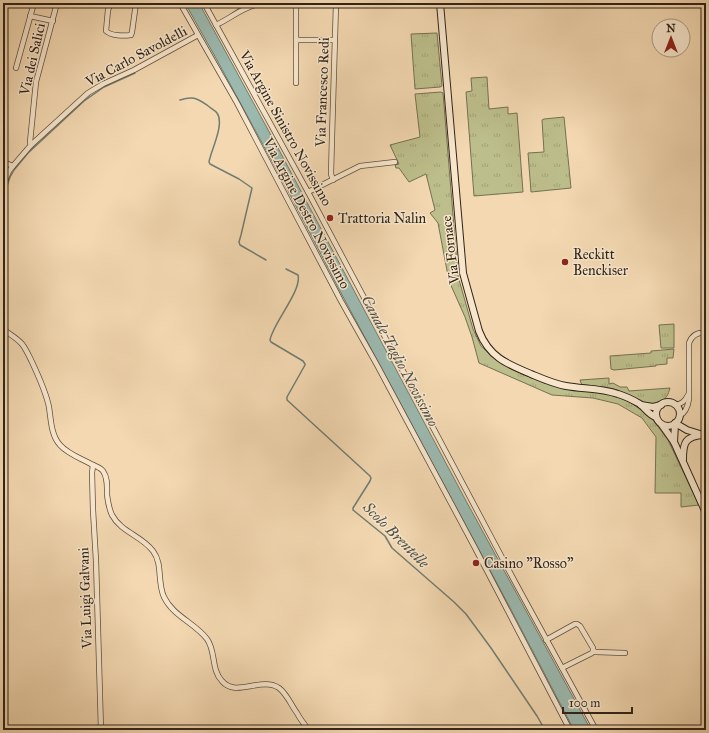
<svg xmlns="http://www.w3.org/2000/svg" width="709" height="733" font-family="'IM FELL Great Primer',serif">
	<defs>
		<pattern id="grass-tufts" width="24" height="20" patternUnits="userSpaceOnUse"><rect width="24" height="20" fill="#bcbe8b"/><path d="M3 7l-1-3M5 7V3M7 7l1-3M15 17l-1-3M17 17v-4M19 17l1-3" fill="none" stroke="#a2a377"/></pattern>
	</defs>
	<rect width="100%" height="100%" fill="#f3d8b1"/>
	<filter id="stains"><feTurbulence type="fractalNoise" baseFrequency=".005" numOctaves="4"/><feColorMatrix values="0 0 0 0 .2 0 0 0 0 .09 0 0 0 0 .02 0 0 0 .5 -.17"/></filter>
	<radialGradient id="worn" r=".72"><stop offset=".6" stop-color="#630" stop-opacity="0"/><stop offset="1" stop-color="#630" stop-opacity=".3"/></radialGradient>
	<g fill="url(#grass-tufts)" stroke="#767052">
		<polygon points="437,33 442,86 440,87 415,89 411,34"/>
		<polygon points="487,77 489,109 508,107 508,114 517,113 523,192 474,196 466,92 472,91 471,78"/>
		<polygon points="441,92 443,93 458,276 473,329 481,346 494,358 509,368 544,383 608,394 628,401 650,416 668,440 699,505 681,507 681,493 655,493 656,437 642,418 618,404 593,398 552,395 479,363 472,337 465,317 449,281 438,223 430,213 435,210 426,174 409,182 399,168 396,168 395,165 399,164 390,145 420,137 415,94"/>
		<polygon points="564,117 571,188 531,192 528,153 544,152 542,120 544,119"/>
		<polygon points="674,324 674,348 661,348 659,325"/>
		<polygon points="674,349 673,358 667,358 667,364 656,365 656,366 614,370 611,369 610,356 651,353 651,351"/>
		<path d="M609 378V384L613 383 620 387H627L629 391 670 388C668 395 667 398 660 402 656 404 652 405 648 405 641 403 628 394 620 391 608 387 596 386 583 385L581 383 580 380Z"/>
	</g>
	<polygon fill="#9bb9af" stroke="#707d73" points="185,3 199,3 278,148 465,499 591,730 574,730 507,602 340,291 286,187 217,60"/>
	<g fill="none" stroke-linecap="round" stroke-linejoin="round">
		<g stroke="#707d73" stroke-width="1.5">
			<polyline points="231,14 247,3"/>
			<path d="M180 100C193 96 196 98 207 105 210 108 215 110 217 113 225 124 211 150 209 162L210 164 239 179 252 188 241 235 239 242 240 245 266 260"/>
			<polyline points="3,198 10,177 14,170 28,153 84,101 104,87 135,73"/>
			<path d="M286 269 298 275C302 291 273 323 270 340L271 342 303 361 305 364V365L287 397V400L370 476 371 478 370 481 353 508V510L385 536 392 548 454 602 466 614 491 648 537 716 545 730"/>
		</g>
		<g stroke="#61503f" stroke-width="6">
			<g id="street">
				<path d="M111 3 108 10 106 31C111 36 124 36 131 35L132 32 136 3"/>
				<polyline points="180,3 237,103 341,301 377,365 474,546 570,730"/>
				<polyline points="204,3 308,192 515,582 596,730"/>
				<polyline points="296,4 296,83"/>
				<polyline points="30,16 53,21"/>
				<path d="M216 25C231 18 243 7 259 4L379 3"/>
				<polyline points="296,40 335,40"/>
				<polyline points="16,68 34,3"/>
				<polyline points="31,145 30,142 36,82 57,3"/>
				<polyline points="3,162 13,166"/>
				<polyline points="333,180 331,174 332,137 336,4"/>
				<polyline points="3,185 9,171 13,166 31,145 88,93 103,84 134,70 198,35"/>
				<polyline points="308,192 360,166 395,162"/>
				<path d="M3 329C9 334 17 338 22 344 26 349 29 356 32 362 39 377 46 392 49 407 51 420 51 435 60 445 68 454 80 458 91 464 95 466 100 467 103 471 108 478 107 487 107 495 108 502 109 509 112 515 121 532 142 536 153 551 163 564 157 582 164 597 173 616 195 623 207 639 216 651 211 670 222 681 236 698 261 676 279 688 287 694 291 705 297 713 300 719 304 724 309 730"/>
				<path d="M675 405C682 404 685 401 688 395"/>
				<path d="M679 416C686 413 688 406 689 399V343C692 335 698 332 706 333"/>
				<polyline points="93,465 92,473 93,510 96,561 101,730"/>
				<polyline points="546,640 575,624 577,624 580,626 593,648 593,651 592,653 562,668"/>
				<polyline points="593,651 596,652 625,653"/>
			</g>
		</g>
		<g stroke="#302319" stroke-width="8">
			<g id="secondary">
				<path d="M440 3 463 273 479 331C489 357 507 364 531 374 543 379 554 384 566 386 583 389 601 388 618 394 625 396 633 400 640 404 646 409 649 415 656 417"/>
				<circle cx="668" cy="414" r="12"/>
				<polyline points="641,405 653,407 661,405"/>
				<polyline points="675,423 687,430 703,435"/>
				<polyline points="662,425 674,442 706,513"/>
				<polyline points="674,442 675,424"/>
				<path d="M683 459C683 443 685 436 704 435"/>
			</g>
		</g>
		<use href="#street" stroke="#f7e6cc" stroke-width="4.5"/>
		<use href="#secondary" stroke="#f7e6cc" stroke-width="6"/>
	</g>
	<g fill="#8f2418" stroke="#f7e6cc" stroke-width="1.5">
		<circle cx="330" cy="218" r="4"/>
		<circle cx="565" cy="262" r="4"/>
		<circle cx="476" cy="563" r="4"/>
	</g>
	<g text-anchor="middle" stroke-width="3" stroke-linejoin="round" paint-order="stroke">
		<g font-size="14" fill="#302319" stroke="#f7e6cc">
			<text transform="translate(136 56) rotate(-28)" y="5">Via Carlo Savoldelli</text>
			<text transform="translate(32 59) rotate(-77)" y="5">Via dei Salici</text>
			<text transform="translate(322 92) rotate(-88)" y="5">Via Francesco Redi</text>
			<text transform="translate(286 128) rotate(61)" y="5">Via Argine Sinistro Novissimo</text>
			<text transform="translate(307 213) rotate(62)" y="5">Via Argine Destro Novissimo</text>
			<text transform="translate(450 250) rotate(-97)" y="5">Via Fornace</text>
			<text transform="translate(85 598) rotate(-92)" y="5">Via Luigi Galvani</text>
		</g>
		<g font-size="14" fill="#302319" stroke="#f7e6cc" text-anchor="start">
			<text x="338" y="223">Trattoria Nalin</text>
			<text x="573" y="259">Reckitt<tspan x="573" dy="16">Benckiser</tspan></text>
			<text x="484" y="568">Casino "Rosso"</text>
		</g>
		<g font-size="15" font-style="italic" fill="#505046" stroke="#f7e6cc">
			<text transform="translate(400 361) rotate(62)" y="5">Canale Taglio Novissimo</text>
			<text transform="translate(396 535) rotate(45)" y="5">Scolo Brentelle</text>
		</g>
	</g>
	<rect width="709" height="733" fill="none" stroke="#f3d8b1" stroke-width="16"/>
	<rect x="4" y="4" width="701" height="725" fill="none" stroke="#302319" stroke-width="2"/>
	<rect x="8" y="8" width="693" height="717" fill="none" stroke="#302319"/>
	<g transform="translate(671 38)"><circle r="19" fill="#f7e6cc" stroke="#a79884"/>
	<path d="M0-3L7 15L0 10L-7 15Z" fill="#8f2418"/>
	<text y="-6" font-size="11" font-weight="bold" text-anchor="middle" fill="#302319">N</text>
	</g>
	<path d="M563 707v6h69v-6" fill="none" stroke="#302319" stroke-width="2"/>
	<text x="569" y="707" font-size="12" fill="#302319" stroke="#f7e6cc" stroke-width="3" paint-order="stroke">100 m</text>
	<rect width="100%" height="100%" filter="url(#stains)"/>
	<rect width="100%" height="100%" fill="url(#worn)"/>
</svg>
